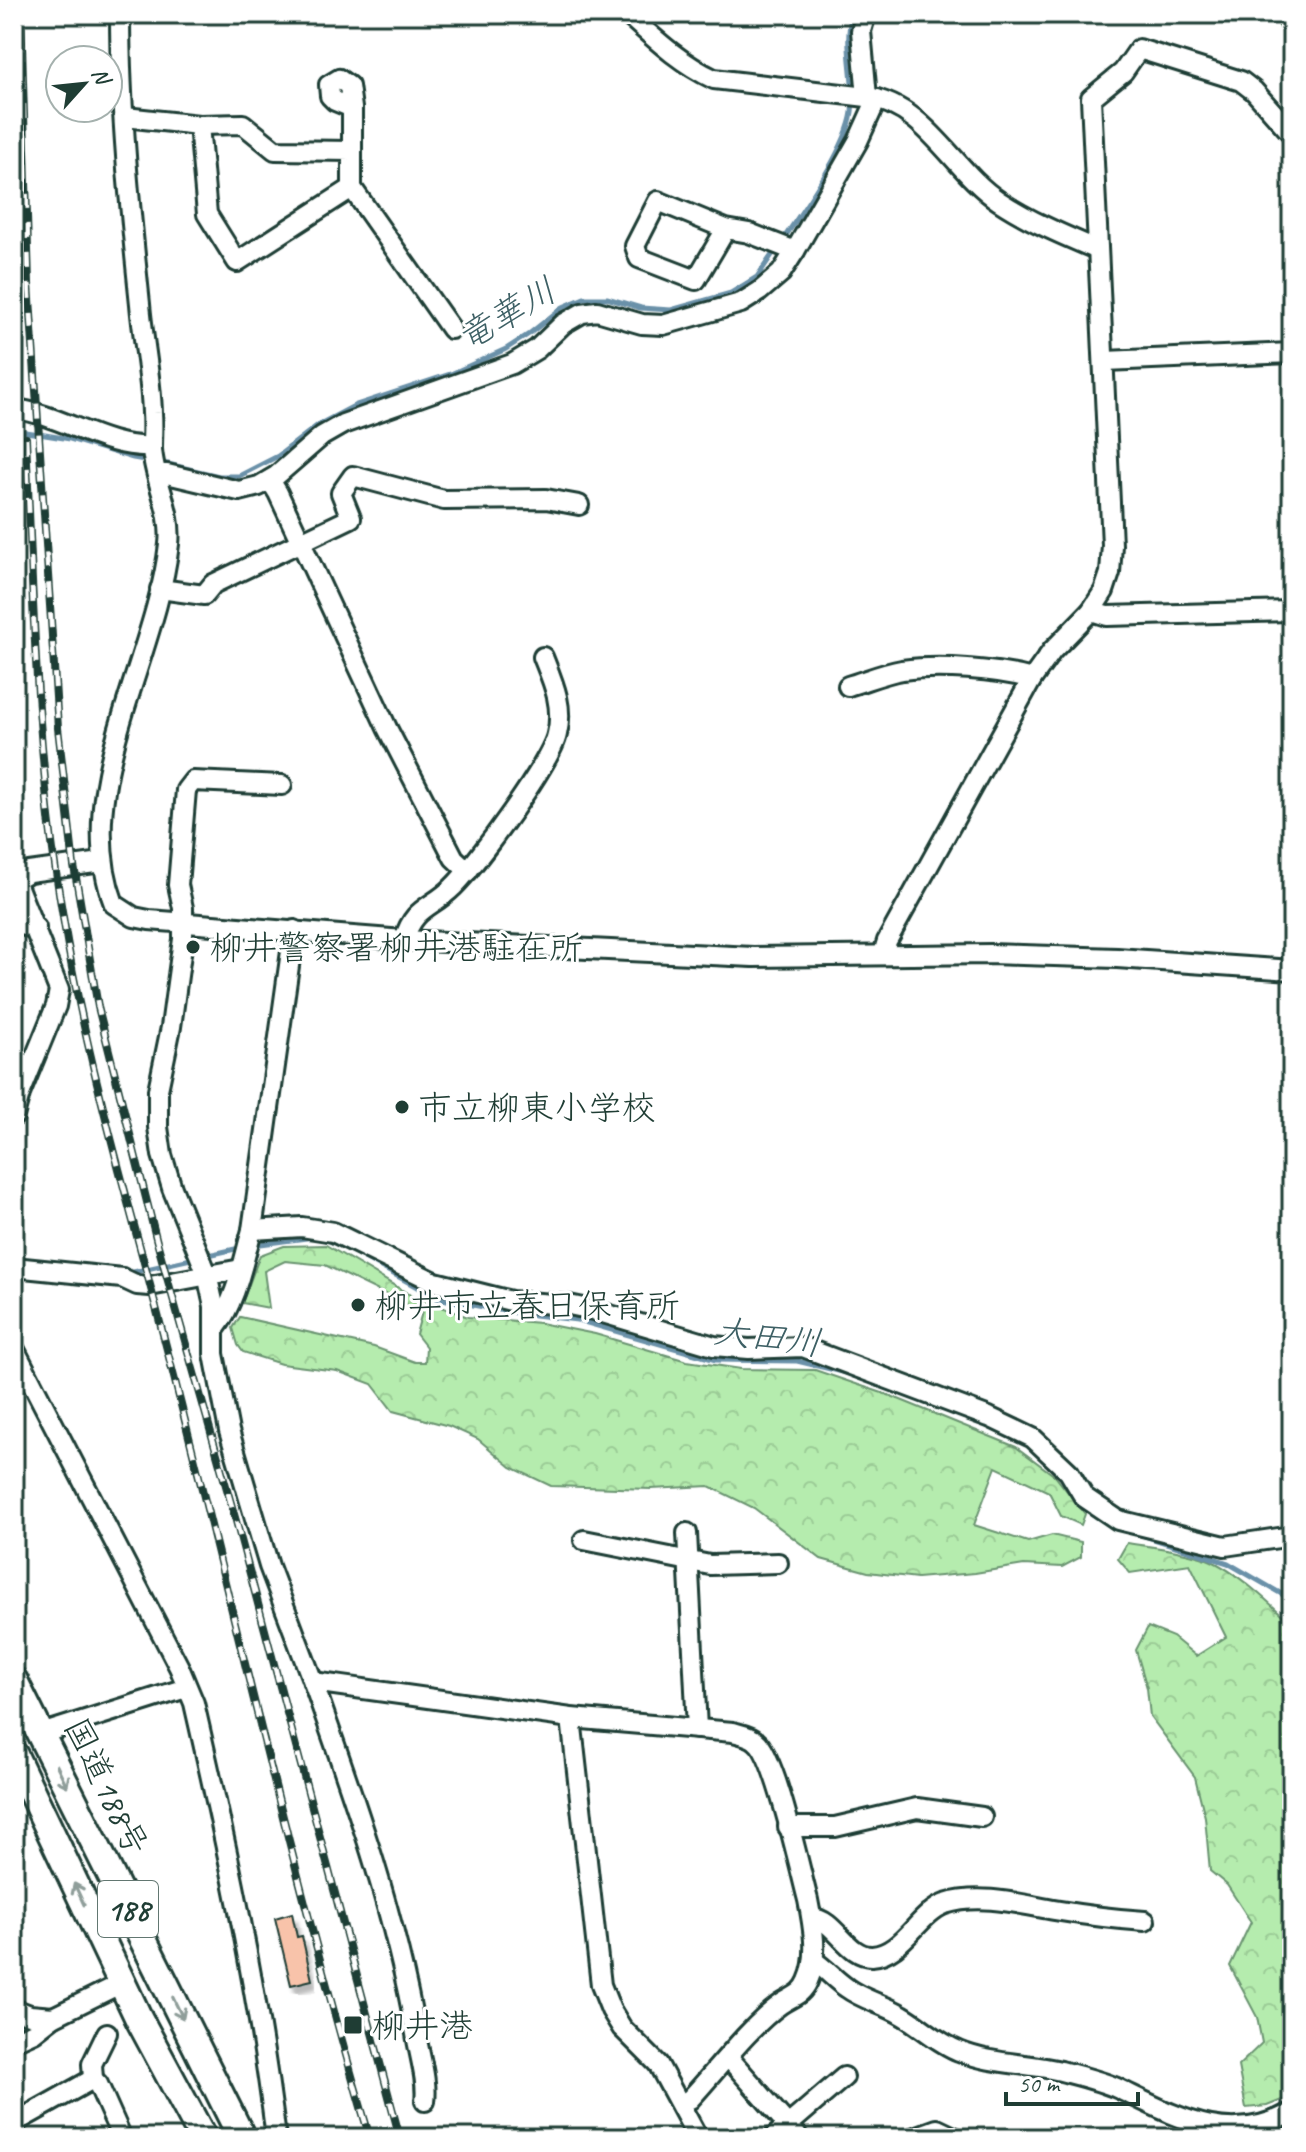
<svg xmlns="http://www.w3.org/2000/svg" width="1306" height="2152" font-family="Caveat,'Klee One',sans-serif">
	<defs>
		<pattern id="forest-crowns" width="20" height="18" patternUnits="userSpaceOnUse" patternTransform="scale(2)"><rect width="20" height="18" fill="#b5ecae"/><path d="M2 6a3 3 0 1 1 6 0M12 15a3 3 0 1 1 6 0" fill="none" stroke="#9bcb96"/></pattern>
		<filter id="shadow"><feDropShadow dx="4.5" dy="8" stdDeviation="2" flood-color="#0004"/></filter>
	</defs>
	<rect width="100%" height="100%" fill="#fff"/>
	<filter id="ink" filterUnits="userSpaceOnUse"><feTurbulence type="fractalNoise" baseFrequency=".0125" numOctaves="2"/><feDisplacementMap in="SourceGraphic" scale="16" xChannelSelector="R" yChannelSelector="G"/><feConvolveMatrix kernelMatrix="1 2 1 2 8 2 1 2 1" color-interpolation-filters="sRGB"/></filter>
	<g filter="url(#ink)">
		<g fill="url(#forest-crowns)" stroke="#6a9471" stroke-width="2">
			<polygon points="1272,14 1292,14 1292,48"/>
			<polygon points="326,1245 414,1297 468,1317 540,1323 595,1334 687,1361 741,1369 815,1370 891,1396 1016,1447 1055,1476 1085,1514 1081,1525 1061,1516 1049,1492 996,1467 974,1525 1028,1542 1052,1535 1081,1542 1081,1557 1062,1567 1024,1565 975,1573 917,1578 868,1572 821,1559 754,1508 709,1486 651,1489 551,1486 511,1467 478,1439 449,1426 393,1411 372,1384 337,1371 281,1364 243,1352 238,1345 233,1328 240,1317 374,1347 415,1362 425,1362 426,1347 416,1334 422,1312 325,1265 285,1261 264,1271 269,1308 242,1303 260,1255 284,1246"/>
			<path d="M1127 1543C1154 1547 1181 1550 1207 1559 1235 1570 1270 1603 1292 1624V2096L1267 2106 1246 2108 1238 2066 1262 2043 1257 2017 1230 1966 1251 1922 1227 1885 1210 1871 1205 1817 1195 1777 1150 1716 1147 1688 1136 1650 1148 1627 1173 1637 1196 1656 1226 1637 1190 1564 1130 1573 1118 1559Z"/>
		</g>
		<g fill="none" stroke-linecap="round" stroke-linejoin="round">
			<g stroke="#6b91a9" stroke-width="5">
				<path d="M782 241C803 210 847 148 852 112 856 79 843 46 852 14"/>
				<polyline points="14,430 70,439 133,458 168,464 219,476 239,476 278,456 318,425 356,405 453,373 506,349 529,334 563,307 584,298 607,298 641,308 671,310 731,293 757,277 776,249"/>
				<polyline points="253,1245 314,1237 334,1242"/>
				<polyline points="350,1250 437,1298 509,1312 577,1320 716,1360 797,1361 847,1373 993,1428"/>
				<polyline points="56,1263 76,1265"/>
				<polyline points="129,1273 244,1247"/>
				<polyline points="14,1300 22,1296"/>
				<polyline points="1117,1527 1228,1563 1292,1600"/>
			</g>
		</g>
		<polygon fill="#f8c3aa" stroke="#1f3d34" stroke-width="2" filter="url(#shadow)" points="292,1913 297,1937 302,1936 312,1980 291,1985 275,1918"/>
		<g fill="none" stroke-linecap="round" stroke-linejoin="round">
			<g stroke="#1f3d34" stroke-width="24">
				<g id="minor">
					<path d="M120 14C120 111 130 208 140 304 143 340 151 377 152 413 153 425 152 437 152 449 154 481 173 511 169 544 156 660 70 789 114 904L134 917 149 920 404 940 753 957 990 954 1117 958 1292 970"/>
					<path d="M627 14C655 39 680 63 714 79L867 97C928 107 952 170 999 201 1029 221 1065 236 1098 250"/>
					<polyline points="866,14 861,31 867,97"/>
					<polyline points="125,117 199,125 207,214 237,262 352,188 451,329"/>
					<polyline points="199,125 243,124 275,150 352,151 352,188"/>
					<polyline points="352,151 352,108 349,86 339,79 329,85 330,96 335,101 352,108"/>
					<polyline points="726,229 696,280 639,258 635,246 658,201 726,229 749,233 795,251"/>
					<polyline points="1105,361 1292,353"/>
					<path d="M14 409C62 414 103 449 152 446"/>
					<polyline points="157,474 167,474 239,491 259,486 276,476 322,436 343,424 512,364 537,349 563,324 582,313 597,311 642,324 663,325 741,303 760,291 781,273 795,251 858,141 877,99"/>
					<polyline points="270,480 278,493 387,728 454,858 468,871"/>
					<polyline points="160,589 204,595 213,584 351,518 341,493 353,476 444,500 546,499 579,505"/>
					<polyline points="1091,611 1107,616 1292,611"/>
					<path d="M848 686C865 681 884 673 902 670 940 665 996 669 1032 679"/>
					<path d="M282 785 193 781 186 790 178 885 183 908V939L171 1027 158 1090V1127L162 1155 172 1188 207 1274 214 1306V1354L229 1431 269 1566 313 1682 571 1718 733 1732C740 1734 751 1736 756 1741 776 1756 800 1871 808 1900 813 1925 819 1957 808 1981 802 1995 793 1996 781 2004 750 2026 717 2070 690 2099L681 2104"/>
					<polyline points="14,878 15,880 29,872 102,862"/>
					<polyline points="14,922 18,925 36,928"/>
					<path d="M404 940C414 906 431 909 453 887 475 866 552 761 557 734 564 706 553 682 543 657"/>
					<polyline points="883,954 887,941 1032,679 1052,651 1091,611 1104,591 1110,573 1112,545 1091,98 1123,72 1139,49 1241,81 1254,91 1292,134"/>
					<polyline points="14,1116 20,1094 56,1006 59,990 15,880"/>
					<polyline points="252,1230 302,1227 333,1232 435,1282 511,1301 569,1305 593,1310 714,1346 749,1349 803,1347 989,1417 1033,1438 1069,1472 1084,1497 1118,1520 1225,1546 1292,1536"/>
					<polyline points="14,1267 122,1278 137,1285 150,1286 241,1269"/>
					<path d="M215 1329C236 1302 243 1262 252 1230L294 930"/>
					<path d="M14 1348 179 1667 194 1703C227 1847 258 1991 276 2138"/>
					<polyline points="687,1533 697,1729"/>
					<polyline points="584,1540 710,1565 778,1563"/>
					<path d="M313 1682C354 1798 395 1912 416 2034 419 2054 428 2081 425 2101"/>
					<polyline points="571,1718 601,1985 611,2010 622,2028 658,2064 698,2138"/>
					<polyline points="41,1734 186,1688"/>
					<polyline points="788,1827 835,1827 917,1808 982,1817"/>
					<path d="M812 1918C835 1919 847 1957 872 1956 903 1954 918 1914 945 1904 980 1893 1020 1904 1054 1910 1084 1915 1114 1919 1145 1921"/>
					<path d="M814 1961C826 1969 835 1980 847 1988 863 2000 884 2004 902 2015 921 2026 938 2043 959 2051 990 2064 1027 2063 1061 2071 1080 2076 1102 2081 1119 2089 1177 2117 1230 2148 1292 2112"/>
					<polyline points="14,2009 30,2015 53,2017"/>
					<polyline points="14,2041 34,2032 53,2017 122,1983"/>
					<polyline points="729,2058 799,2138"/>
					<polyline points="93,2079 92,2064 107,2033"/>
					<polyline points="14,2123 93,2079 98,2084 122,2138"/>
					<polyline points="773,2138 844,2077"/>
					<polyline points="912,2138 937,2129 956,2138"/>
				</g>
			</g>
			<g stroke="#1f3d34" stroke-width="32">
				<g id="highway">
					<polyline points="14,1681 242,2138"/>
					<polyline points="14,1755 139,2019 203,2138"/>
				</g>
			</g>
			<use href="#minor" stroke="#fff" stroke-width="18"/>
			<use href="#highway" stroke="#fff" stroke-width="26"/>
			<g stroke="#1f3d34" stroke-width="8">
				<g id="rail">
					<polyline points="21,14 29,283 58,728 74,866 98,1007 157,1242 236,1521 400,2138"/>
					<path d="M26 438C33 598 36 759 63 917 89 1079 139 1234 178 1393 241 1641 297 1892 370 2138"/>
				</g>
			</g>
			<use href="#rail" stroke="#fff" stroke-width="5" stroke-dasharray="15" stroke-linecap="butt"/>
		</g>
		<defs><path id="oneway-shaft" d="M-6 0H5M1.5-3L5.5 0L1.5 3" fill="none" stroke-width="1.6" stroke-linecap="round" stroke-linejoin="round" transform="scale(2)"/></defs>
		<g stroke="#8f9e9a">
			<use href="#oneway-shaft" transform="translate(62 1776) rotate(64)"/>
			<use href="#oneway-shaft" transform="translate(79 1894) rotate(-115)"/>
			<use href="#oneway-shaft" transform="translate(178 2008) rotate(64)"/>
		</g>
	</g>
	<g fill="#1f3d34" stroke="#fff" stroke-width="3">
		<circle cx="193" cy="947" r="8"/>
		<circle cx="402" cy="1107" r="8"/>
		<circle cx="358" cy="1305" r="8"/>
		<rect x="343" y="2015" width="20" height="20" rx="4"/>
	</g>
	<g text-anchor="middle" stroke-width="6" stroke-linejoin="round" paint-order="stroke">
		<rect fill="#fff" stroke="#627771" stroke-width="2" x="98" y="1881" width="60" height="56" rx="6"/>
		<g font-size="32" font-weight="bold" fill="#1f3d34">
			<text x="128" y="1920">188</text>
		</g>
		<g font-size="34" fill="#1f3d34" stroke="#fff" text-anchor="start">
			<text x="209" y="959">柳井警察署柳井港駐在所</text>
			<text x="418" y="1119">市立柳東小学校</text>
			<text x="374" y="1317">柳井市立春日保育所</text>
			<text x="371" y="2037">柳井港</text>
		</g>
		<g font-size="34" fill="#1f3d34" stroke="#fff">
			<text transform="translate(107 1786) rotate(64)" y="12">国道188号</text>
		</g>
		<g font-size="36" font-style="italic" fill="#3e6065" stroke="#fff">
			<text transform="translate(506 313) rotate(-30)" y="13">竜華川</text>
			<text transform="translate(768 1336) rotate(7)" y="13">大田川</text>
		</g>
	</g>
	<rect width="1306" height="2152" fill="none" stroke="#fff" stroke-width="48"/>
	<rect x="24" y="24" width="1258" height="2104" fill="none" stroke="#1f3d34" stroke-width="3" filter="url(#ink)"/>
	<g transform="translate(84 84) rotate(63)"><circle r="38" fill="#ffffff" stroke="#a5b1ae" stroke-width="2"/>
	<path d="M0-6L14 30L0 20L-14 30Z" fill="#1f3d34"/>
	<text y="-12" font-size="22" font-weight="bold" text-anchor="middle" fill="#1f3d34">N</text>
	</g>
	<path d="M1006 2092v12h132v-12" fill="none" stroke="#1f3d34" stroke-width="4"/>
	<text x="1018" y="2092" font-size="24" fill="#1f3d34" stroke="#ffffff" stroke-width="6" paint-order="stroke">50 m</text>
</svg>
